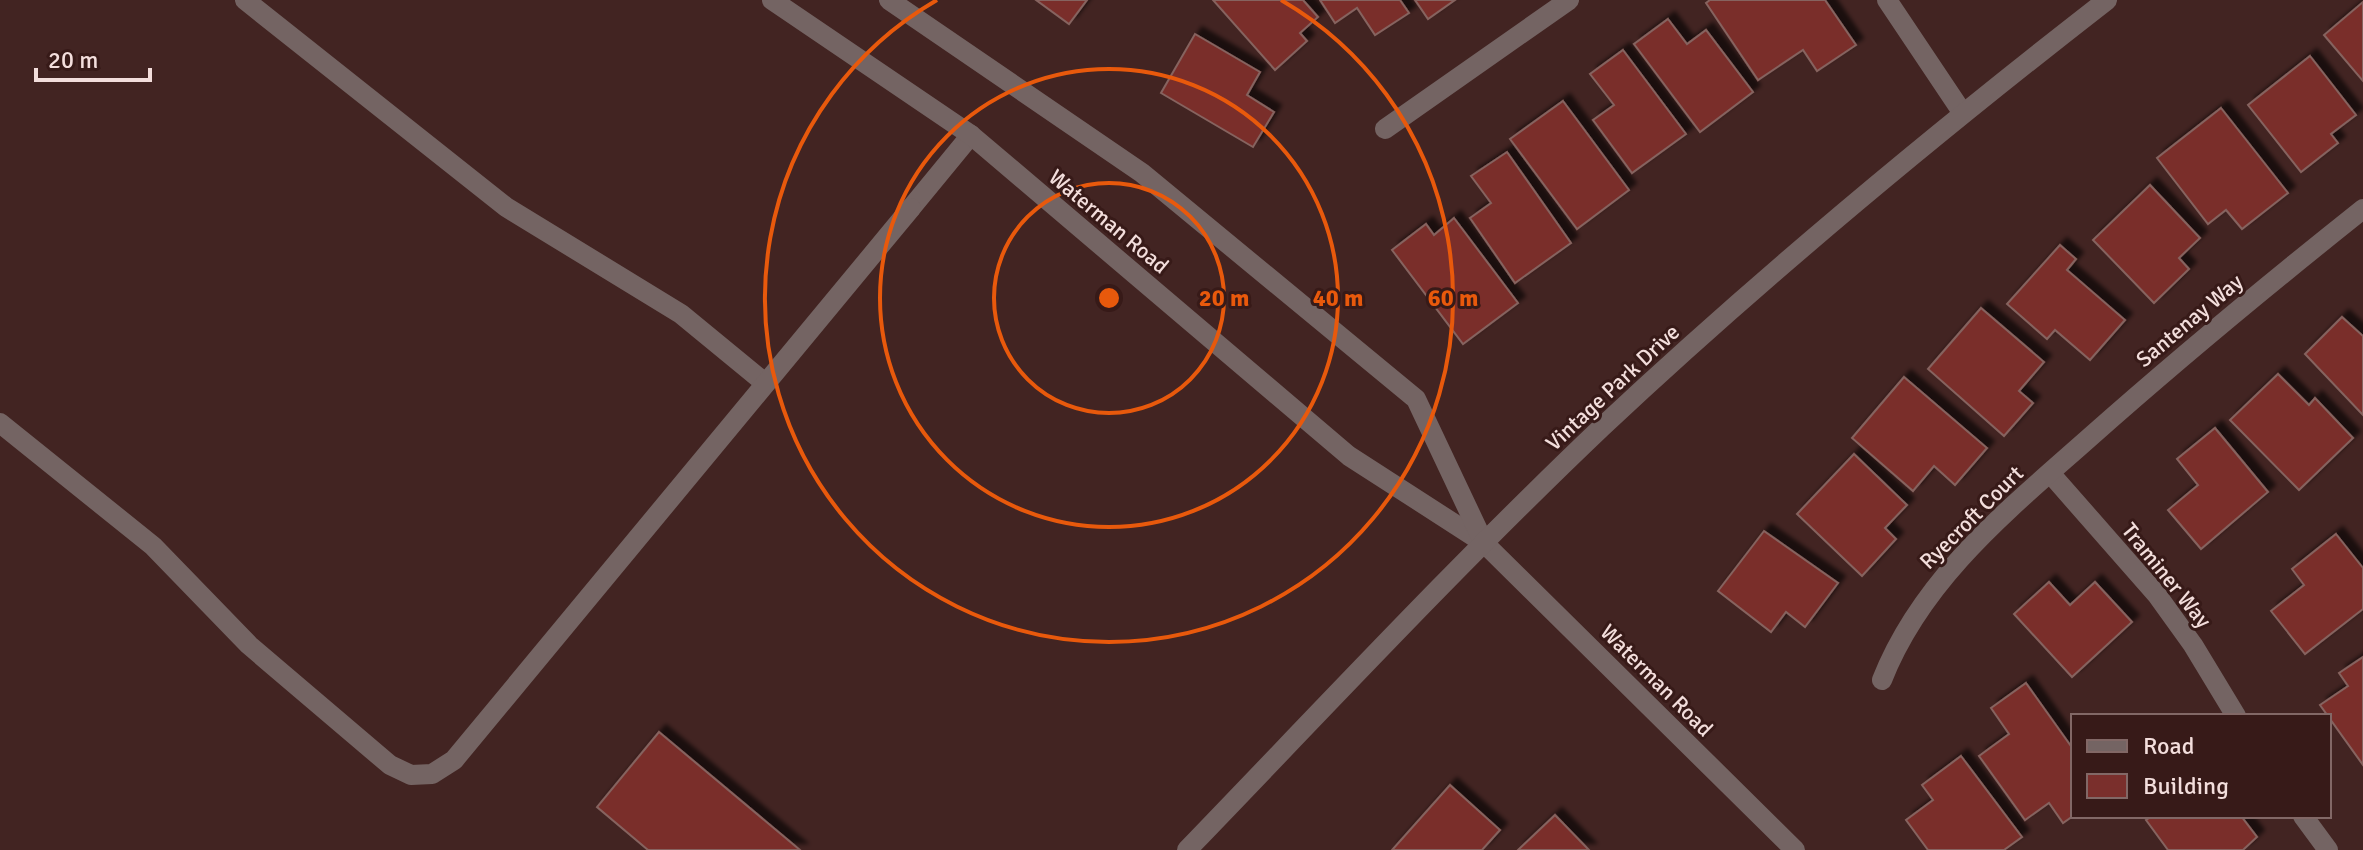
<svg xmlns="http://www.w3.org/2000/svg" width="2363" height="850" font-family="Signika,sans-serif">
	<defs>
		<filter id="shadow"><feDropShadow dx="7" dy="-7" stdDeviation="2" flood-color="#0009"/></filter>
	</defs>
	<rect width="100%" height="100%" fill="#422422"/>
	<g fill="#7a2f2c" stroke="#86635f" stroke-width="2" filter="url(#shadow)">
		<polygon points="1036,0 1087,0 1069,24"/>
		<polygon points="1213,0 1303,0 1318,17 1300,33 1307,41 1275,70"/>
		<polygon points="1320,0 1400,0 1409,13 1375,35 1357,8 1335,23"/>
		<polygon points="1415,0 1455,0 1428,19"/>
		<polygon points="1710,0 1825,0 1856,45 1817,71 1803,50 1758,80 1706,3"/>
		<polygon points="2363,2 2363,81 2324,35"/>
		<polygon points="1668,19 1687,44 1706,30 1753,92 1700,132 1634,44"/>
		<polygon points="1195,34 1260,72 1247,95 1274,112 1253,147 1161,93"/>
		<polygon points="1623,50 1686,134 1632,173 1593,120 1614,105 1590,74"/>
		<polygon points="2310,56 2356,115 2331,134 2338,143 2301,172 2248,105"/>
		<polygon points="1563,101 1629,190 1577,229 1510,139"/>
		<polygon points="2221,108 2288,193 2242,229 2226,210 2208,224 2157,158"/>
		<polygon points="1507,152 1571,243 1515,283 1470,218 1491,203 1471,176"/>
		<polygon points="2150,185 2200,238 2179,258 2189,269 2154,303 2093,240"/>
		<polygon points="1454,218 1518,303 1463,344 1392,250 1426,224 1434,235"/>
		<polygon points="2060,245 2076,259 2067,270 2125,320 2090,360 2055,330 2047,339 2007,304"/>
		<polygon points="1981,308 2044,362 2019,391 2033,403 2004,436 1928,369"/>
		<polygon points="2342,317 2363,336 2363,415 2305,354"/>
		<polygon points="2278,374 2309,405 2315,398 2353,438 2299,490 2230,420"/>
		<polygon points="1904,377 1987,448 1955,485 1934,466 1913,491 1852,438"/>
		<polygon points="2215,428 2268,492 2201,549 2168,510 2198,485 2177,459"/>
		<polygon points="1854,454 1907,505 1885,528 1896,539 1862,576 1797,514"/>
		<polygon points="1764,531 1838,583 1805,627 1786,612 1771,632 1718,591"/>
		<polygon points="2336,534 2363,568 2363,609 2305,654 2271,611 2304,585 2292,569"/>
		<polygon points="2049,582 2070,605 2095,582 2132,622 2072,677 2014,614"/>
		<polygon points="2363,657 2363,765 2320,705 2348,686 2339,673"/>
		<polygon points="2026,683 2073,749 2073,816 2063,823 2049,803 2025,820 1979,756 2009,734 1991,708"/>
		<polygon points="659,732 800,850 648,850 597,807"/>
		<polygon points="1961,756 2022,837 2004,850 1928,850 1906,820 1933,800 1922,785"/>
		<polygon points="1450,785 1500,830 1482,850 1392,850"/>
		<polygon points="1555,815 1589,850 1518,850"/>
		<polygon points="2152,816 2241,816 2257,837 2243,850 2168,850 2146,820"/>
	</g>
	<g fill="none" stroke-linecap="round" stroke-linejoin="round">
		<polyline stroke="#746463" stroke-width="20" points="911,208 971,135"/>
		<g stroke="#746463" stroke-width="20">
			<polyline points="245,0 506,207 681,314 765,383"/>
			<polyline points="1887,0 1962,112"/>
			<polyline points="1385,129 1569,0"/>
			<polyline points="0,423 153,546 249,645 390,765 411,775 432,774 454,760 911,208"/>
			<polyline points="2050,473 2157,595 2193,645 2236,716"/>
			<path d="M1882 680C1922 578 2009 509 2089 438 2178 359 2270 283 2363 209"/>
			<polyline points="2303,816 2328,850"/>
		</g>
		<g stroke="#746463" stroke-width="20">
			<polyline points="772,0 971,135 1349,456 1484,543 1795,850"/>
			<polyline points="889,0 1142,173 1416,399 1484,543"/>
			<path d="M1187 850C1324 708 1459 563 1602 427 1763 276 1932 136 2107 0"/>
		</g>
	</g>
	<g fill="none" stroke="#e8590c" stroke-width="4">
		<circle cx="1109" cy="298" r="115"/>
		<circle cx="1109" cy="298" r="229"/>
		<path d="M1281 0A344 344 0 1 1 937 0"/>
	</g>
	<g text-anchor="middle" stroke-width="6" stroke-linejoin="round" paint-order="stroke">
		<g font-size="22" fill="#f3dedc" stroke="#371a18">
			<text transform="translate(1109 221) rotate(40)" y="8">Waterman Road</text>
			<text transform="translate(2189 320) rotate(-40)" y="8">Santenay Way</text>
			<text transform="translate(1612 387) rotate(-43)" y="8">Vintage Park Drive</text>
			<text transform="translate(1971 517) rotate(-45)" y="8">Ryecroft Court</text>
			<text transform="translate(2167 575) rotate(51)" y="8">Traminer Way</text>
			<text transform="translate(1657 680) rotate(45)" y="8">Waterman Road</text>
		</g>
	</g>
	<circle cx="1109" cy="298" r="12" fill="#e8590c" stroke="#371a18" stroke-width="4"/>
	<g font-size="24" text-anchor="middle" font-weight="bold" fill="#e8590c" stroke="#371a18" stroke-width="6" stroke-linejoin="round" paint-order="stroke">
		<text x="1224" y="306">20 m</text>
		<text x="1338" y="306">40 m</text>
		<text x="1453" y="306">60 m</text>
	</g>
	<rect x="2071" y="714" width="260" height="104" fill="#371a18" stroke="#826866" stroke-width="2"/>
	<rect x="2087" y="740" width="40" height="12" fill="#746463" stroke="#826866" stroke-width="2"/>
	<text x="2143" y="754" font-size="24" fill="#f3dedc">Road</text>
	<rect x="2087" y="774" width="40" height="24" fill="#7a2f2c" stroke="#826866" stroke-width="2"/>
	<text x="2143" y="794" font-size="24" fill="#f3dedc">Building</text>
	<path d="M36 68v12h114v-12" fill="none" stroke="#f3dedc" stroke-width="4"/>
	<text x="48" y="68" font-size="24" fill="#f3dedc" stroke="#371a18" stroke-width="6" paint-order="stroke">20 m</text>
</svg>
